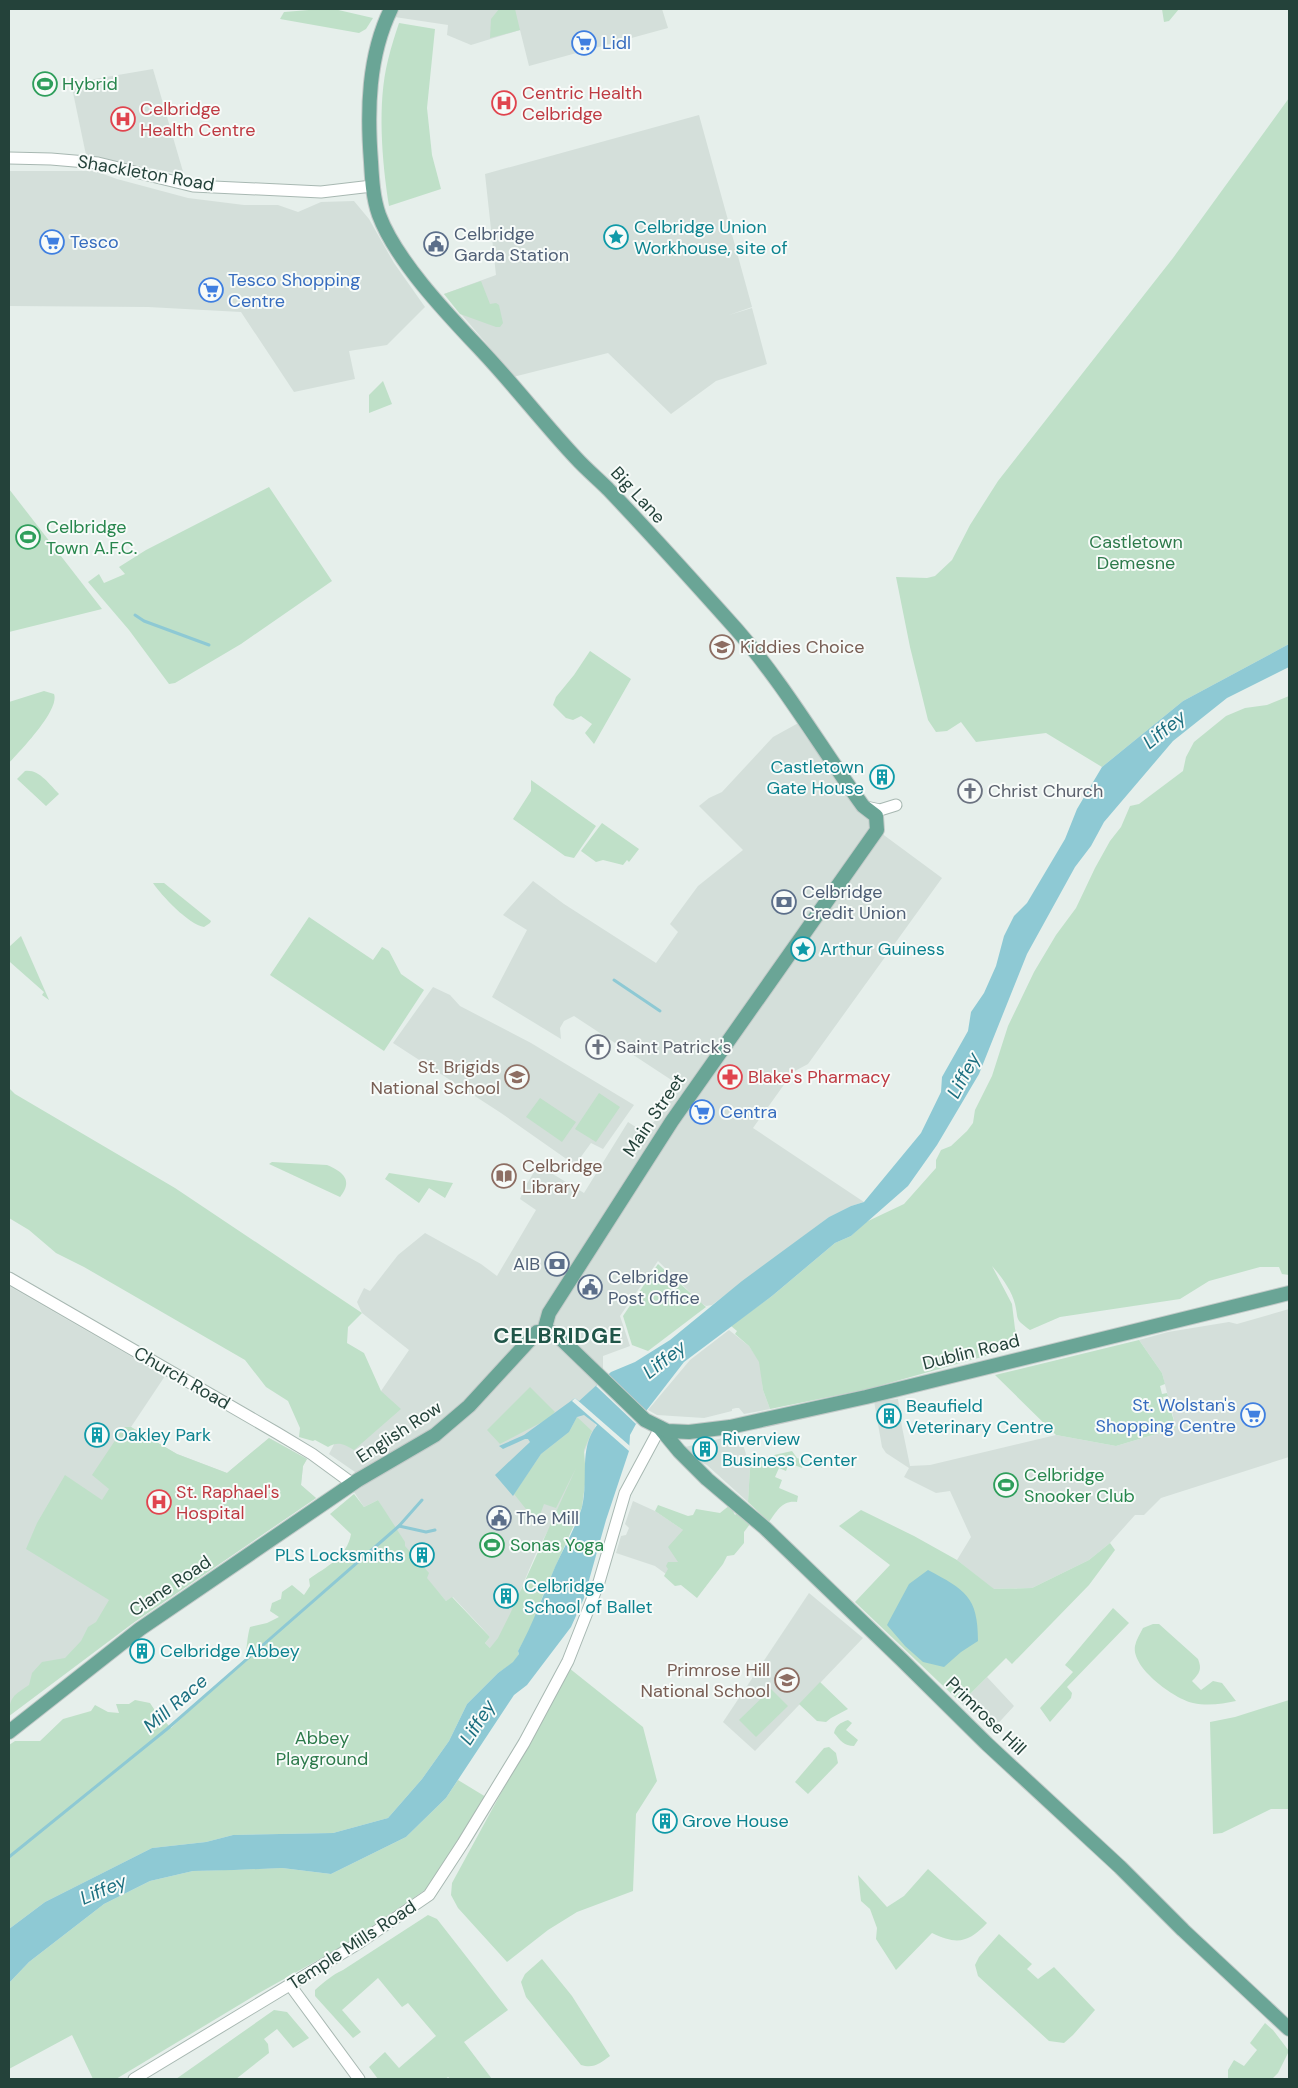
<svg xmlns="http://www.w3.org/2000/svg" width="1298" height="2088" font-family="'DM Sans',sans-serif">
	<rect width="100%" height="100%" fill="#e6efeb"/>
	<g fill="#d4dfda">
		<polygon points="391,9 662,9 668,28 529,66 520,30 471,45 447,35 448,25 388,16"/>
		<polygon points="153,69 184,175 86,155 71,83"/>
		<polygon points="699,115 752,307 729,315 752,308 767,364 716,381 671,414 608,353 513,377 503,363 444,294 496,275 485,174"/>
		<polygon points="9,171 95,171 117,179 188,198 244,205 278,205 298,212 321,202 354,201 369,219 394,263 425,307 387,345 349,351 355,379 294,392 241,312 148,307 9,306"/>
		<polygon points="802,721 877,830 942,878 808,1064 793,1072 753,1128 864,1202 851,1206 829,1217 712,1305 706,1306 701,1303 658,1261 620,1316 630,1346 603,1356 603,1380 579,1401 596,1425 559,1510 537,1551 521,1589 517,1616 496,1654 485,1643 490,1637 482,1628 453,1597 446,1601 425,1577 405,1547 378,1500 364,1507 352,1489 355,1472 329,1454 342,1429 381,1391 409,1350 362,1313 357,1302 364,1288 370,1291 398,1255 425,1233 481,1264 497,1276 536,1210 520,1199 524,1189 538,1165 584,1193 628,1122 645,1133 666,1106 679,1085 574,1016 564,1021 560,1028 561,1039 492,997 527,930 503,915 533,881 564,904 656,963 678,932 670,924 698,886 743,850 699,806 709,798 722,792 773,737"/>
		<polygon points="433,987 450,995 460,1006 531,1043 634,1105 603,1149 591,1143 575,1165 501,1113 393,1043"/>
		<polygon points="9,1286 165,1376 131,1427 177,1454 227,1473 269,1438 307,1459 303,1466 301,1485 316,1498 133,1623 9,1716"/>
		<polygon points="1289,1309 1289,1457 1161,1498 1144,1515 1135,1515 1110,1543 1089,1560 1032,1588 993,1589 957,1560 971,1537 950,1491 936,1493 904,1477 909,1468 886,1453 882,1447 874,1401 898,1399 902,1427 910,1466 930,1465 1056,1435 1116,1446 1176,1428 1162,1373 1139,1340 1168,1332 1229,1322 1237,1324"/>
		<polygon points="729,1330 749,1346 760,1362 763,1390 770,1409 744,1414 739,1408 736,1408 732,1409 732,1411 704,1418 657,1415 648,1410 690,1360"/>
		<polygon points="740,1434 750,1468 748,1502 707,1465 696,1460 686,1451 685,1447"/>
		<polygon points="633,1501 655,1511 689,1534 681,1585 655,1566 616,1553 621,1536 626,1535 629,1528 625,1524"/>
		<polygon points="809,1593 863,1638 755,1751 723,1722"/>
		<polygon points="987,1677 1014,1706 992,1730 966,1704 964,1706 961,1703"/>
	</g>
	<g fill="#bfe0c8">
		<polygon points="321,9 334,9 373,18 366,29 359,33 280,19 284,12"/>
		<polygon points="499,9 515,9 520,30 490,38 491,19"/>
		<polygon points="1162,9 1179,9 1169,21 1164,22"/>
		<path d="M399 23 435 29 427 108 432 155 441 189 389 206C382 162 377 103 388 60 391 47 395 35 399 23Z"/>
		<polygon points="1289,98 1289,644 1183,701 1102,767 1046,733 976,742 961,722 947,731 936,732 928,720 910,647 896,577 927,578 935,576 952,560 970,525 998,481 1173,258"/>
		<polygon points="481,281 490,304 496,303 499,305 503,323 500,327 496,327 460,314 444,294"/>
		<polygon points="383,381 392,404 369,413 369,395"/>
		<polygon points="269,487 332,581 241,644 175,683 169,684 129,630 88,582 99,574 104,583 125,574 119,567 146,550"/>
		<polygon points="9,489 102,609 9,632"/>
		<polygon points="590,651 631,679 594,744 585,733 592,724 581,716 573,720 566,718 553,705 556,697 574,675"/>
		<path d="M44 691 54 694C60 710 20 751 9 763V702Z"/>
		<path d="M1289 696V1275L1282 1274 1279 1267H1260L1209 1281 1180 1299 1060 1317 1030 1330C1014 1318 1019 1321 1015 1304 1012 1291 1001 1276 992 1266L1012 1304 1015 1329 1021 1346 868 1389 770 1409 763 1390 759 1362 749 1346 735 1334 737 1331 731 1326 772 1296 835 1243 851 1236 866 1222 904 1204 936 1168V1160L941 1150 951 1146 967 1131 973 1123 975 1110 992 1076 1008 1026 1034 972 1056 935 1076 908 1095 868 1110 841 1121 827 1130 806 1139 804 1183 771 1186 757 1194 742 1226 716 1245 708 1267 705Z"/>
		<path d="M25 771C39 769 49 784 59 794L46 806 17 779Z"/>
		<polygon points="531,780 596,826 574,858 565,856 513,819 531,791"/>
		<polygon points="602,823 639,849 629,862 627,860 623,865 603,860 596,862 581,851"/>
		<path d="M153 883H164L211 921 210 923 204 927C189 925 161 895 153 883Z"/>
		<polygon points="309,917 373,960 382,947 389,951 401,974 424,990 384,1051 270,975"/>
		<polygon points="21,936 49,1000 42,995 44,992 10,962 9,964 9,947"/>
		<path d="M9 1088 15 1094 175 1188 362 1313 348 1327 347 1343 364 1353 381 1391 401 1409 354 1450C344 1444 338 1441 328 1447L315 1440 313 1441 299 1437 300 1428 288 1401 266 1387 245 1360 84 1267 56 1253 29 1230 9 1218Z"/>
		<polygon points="599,1093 620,1107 596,1142 575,1129"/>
		<polygon points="540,1098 576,1122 562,1142 526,1117"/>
		<path d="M272 1162 327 1165C344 1172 353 1181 340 1197L269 1164Z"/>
		<polygon points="389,1173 453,1183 445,1198 429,1188 419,1203 385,1179"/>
		<polygon points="658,1264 706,1307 648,1351 632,1345 623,1316"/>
		<polygon points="1139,1340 1162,1373 1165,1384 1160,1386 1162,1394 1167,1393 1168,1396 1163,1397 1164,1405 1169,1404 1176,1428 1116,1446 1056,1435 995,1375"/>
		<polygon points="530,1387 555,1412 548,1419 500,1444 487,1430"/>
		<path d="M577 1417 592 1431 584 1450 586 1477 582 1507 545 1590 530 1630 518 1651 519 1654 514 1662 498 1673 467 1704 449 1741 422 1779 388 1818 333 1833 233 1835 206 1842 152 1848 45 1902 9 1929V1745L15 1741H40L63 1719 91 1711 95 1705 108 1712 119 1713 116 1704H129L135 1700 150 1703 156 1712 171 1728 245 1659C247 1648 247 1637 250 1627L267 1623 279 1617 270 1611 272 1603 281 1599 282 1592 292 1585 304 1595 310 1586 309 1579C326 1567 347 1557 351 1534L330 1514 354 1494 364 1507 378 1500 405 1542V1546L429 1573 427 1578 446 1601 452 1597 490 1637 485 1643 490 1648 498 1638 510 1614 576 1468 556 1508 544 1504 537 1523 514 1494 541 1454 569 1432Z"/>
		<path d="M125 1427H131L177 1454 227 1473 269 1438 307 1459 303 1466 301 1485 316 1498 133 1623 9 1716C9 1697 14 1695 29 1685L32 1673 42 1662 65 1658 81 1641 88 1627 96 1622 109 1600 26 1549 37 1523 65 1475 102 1500 109 1489 92 1475 122 1430Z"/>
		<path d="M792 1451 797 1458 805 1461 802 1468 789 1463 786 1471 779 1468 775 1477 782 1480 779 1488 798 1496 797 1502C782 1500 777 1511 769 1522L748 1502 750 1468 749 1466H747L748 1461Z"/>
		<polygon points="658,1505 688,1516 693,1515 696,1509 720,1513 730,1505 735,1515 737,1513 750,1524 744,1532 744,1543 734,1555 727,1556 723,1564 697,1598 681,1585 675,1586 664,1576 668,1569 666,1566 668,1562 678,1562 668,1547 683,1530 655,1511"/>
		<polygon points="861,1510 914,1536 957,1560 994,1589 1032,1588 1089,1560 1110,1543 1115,1550 1089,1585 1012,1664 1006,1658 961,1703 855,1602 890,1565 839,1526"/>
		<polygon points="1113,1608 1129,1623 1067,1687 1072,1693 1071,1698 1050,1722 1040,1708 1073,1672 1065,1665"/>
		<path d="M1153 1624H1159L1198 1659C1202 1669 1200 1673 1192 1681L1201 1690 1213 1681 1222 1683 1236 1701C1223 1704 1207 1706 1193 1703 1175 1699 1131 1668 1135 1646 1136 1640 1140 1634 1143 1628Z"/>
		<polygon points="569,1668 643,1727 657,1781 636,1814 633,1891 577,1912 548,1930 507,1962 458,1908 451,1895 452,1883"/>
		<polygon points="820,1682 848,1709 831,1718 826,1722 817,1721 799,1704"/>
		<polygon points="771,1689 788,1706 756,1737 739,1720"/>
		<polygon points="1289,1700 1289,1809 1271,1809 1222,1833 1213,1834 1210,1722 1235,1717"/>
		<path d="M848 1720 852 1723 846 1730 858 1740 854 1746C844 1746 841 1741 834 1733 836 1725 840 1723 848 1720Z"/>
		<polygon points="829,1747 836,1753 838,1763 808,1794 795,1782 824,1748"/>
		<polygon points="458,1780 486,1797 463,1842 425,1890 343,1946 259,1993 116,2079 93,2079 72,2035 9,2069 9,1983 29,1962 104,1904 150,1881 193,1871 282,1868 331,1874 406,1837 446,1798"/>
		<path d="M928 1869 987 1923C968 1943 957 1945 932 1933L896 1970 876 1939 877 1928 870 1909 861 1901 858 1875 887 1907 904 1896Z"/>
		<path d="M428 1915 437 1919 508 2010 464 2042 492 2079H451L448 2077 445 2079H378L369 2067 385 2052 399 2068 436 2036 408 2003 402 2007 378 1978 342 2010 361 2032 353 2038 315 1996V1990C324 1982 332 1975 343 1970Z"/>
		<polygon points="999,1934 1032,1964 1027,1969 1038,1979 1054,1967 1095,2010 1073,2035 1064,2043 1049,2041 978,1976 975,1965 979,1957"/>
		<path d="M542 1959 572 1996 610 2056C600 2063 594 2069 581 2065L526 1997 521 1982 525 1974Z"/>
		<polygon points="274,2010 287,2012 309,2038 293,2048 277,2029 264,2039 268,2044 269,2053 236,2079 176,2079"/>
		<polygon points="1265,2023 1273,2030 1289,2051 1278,2073 1272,2079 1228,2079 1228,2070 1234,2060 1244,2066 1257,2050 1250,2043"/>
	</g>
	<g fill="#8ec9d4">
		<path d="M1289 644V667L1227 698 1173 741 1104 822 1091 846 1075 867 1027 954 979 1074 937 1145 908 1186 851 1236 835 1243 772 1296 684 1362 636 1424 630 1435 629 1451 606 1520 584 1598 571 1627 527 1685 514 1695 446 1798 406 1837 331 1874 282 1868 234 1870 193 1871 150 1881 104 1904 29 1962 9 1983V1929L45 1902 152 1848 206 1842 233 1835 333 1833 388 1818 422 1779 449 1741 467 1704 498 1673 513 1662 519 1654 518 1651C533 1624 543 1595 555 1567 564 1547 576 1527 582 1507 589 1479 578 1449 597 1425L584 1415 577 1417 569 1432 541 1454 513 1496 495 1475 530 1442 528 1439H525L503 1449 499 1446 524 1435 575 1398 579 1401 611 1372 635 1362 670 1340 742 1281 829 1217 851 1206 864 1202 921 1133 941 1092 942 1077 968 1031 971 1012 984 993 996 966 1004 936 1014 916 1027 903 1065 839 1077 809 1102 767 1183 701Z"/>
		<path d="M928 1570C965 1590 978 1596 978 1641L961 1652 944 1667 923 1662 905 1646 887 1625 909 1584Z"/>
	</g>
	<g fill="#e6efeb">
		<polygon points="607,1376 644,1413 636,1424 596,1386"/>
		<polygon points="575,1398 630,1446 629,1451 572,1401"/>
	</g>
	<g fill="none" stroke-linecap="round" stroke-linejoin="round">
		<g stroke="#8ec9d4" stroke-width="3">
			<polyline points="135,615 144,621 209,645"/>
			<polyline points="614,980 660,1011"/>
			<polyline points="399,1526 426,1532 435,1530"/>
			<polyline points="9,1857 167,1729 399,1526 422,1500"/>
		</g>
		<g stroke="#a8b8b2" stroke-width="13">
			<g id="minor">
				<polyline points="9,158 51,159 98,163 193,186 321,192 372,186"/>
				<polyline points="866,807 880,810 896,805"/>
				<polyline points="9,1278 277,1433 312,1454 353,1484"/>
				<polyline points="290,1985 359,2079"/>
				<polyline points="134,2079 359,1943 429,1895 463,1843 524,1743 568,1661 599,1582 625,1493 660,1428"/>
			</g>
		</g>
		<g stroke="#c2cac8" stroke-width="16">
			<g id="major">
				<path d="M391 9C368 56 367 111 371 162 372 180 373 198 379 215 396 261 449 316 482 351 515 386 544 424 576 458 586 469 598 479 608 489 652 535 695 583 737 630 784 684 821 748 863 806L876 816 877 830 672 1121 549 1313 544 1331"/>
				<polyline points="660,1428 679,1451 707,1479 765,1528 902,1660 987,1744 1120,1867 1183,1930 1289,2029"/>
				<polyline points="9,1732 140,1629 358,1480 435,1435 469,1406 537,1332 551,1332 559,1337 645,1420 667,1431 689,1432 730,1427 866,1397 1289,1293"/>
			</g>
		</g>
		<use href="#minor" stroke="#fff" stroke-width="11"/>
		<use href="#major" stroke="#6aa596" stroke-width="14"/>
	</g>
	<defs>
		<g id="supermarket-ring" transform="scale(1.25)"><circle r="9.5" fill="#f7fbf9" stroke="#3f7fe0" stroke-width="1.5"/><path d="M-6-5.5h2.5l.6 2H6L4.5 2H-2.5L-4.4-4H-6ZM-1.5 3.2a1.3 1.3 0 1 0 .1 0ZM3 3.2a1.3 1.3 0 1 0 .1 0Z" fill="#3f7fe0"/></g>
		<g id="stadium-ring" transform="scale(1.25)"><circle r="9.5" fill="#f7fbf9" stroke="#2e9e5b" stroke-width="1.5"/><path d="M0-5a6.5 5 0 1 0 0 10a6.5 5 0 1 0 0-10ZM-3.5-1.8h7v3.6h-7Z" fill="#2e9e5b"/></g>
		<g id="hospital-ring" transform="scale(1.25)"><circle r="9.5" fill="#f7fbf9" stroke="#e0444e" stroke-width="1.5"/><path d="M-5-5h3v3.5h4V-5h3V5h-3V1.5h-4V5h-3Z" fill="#e0444e"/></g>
		<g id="sight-ring" transform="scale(1.25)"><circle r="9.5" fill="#f7fbf9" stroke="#0f9aa8" stroke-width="1.5"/><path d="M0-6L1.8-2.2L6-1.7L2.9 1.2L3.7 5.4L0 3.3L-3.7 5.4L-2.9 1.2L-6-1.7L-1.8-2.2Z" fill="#0f9aa8"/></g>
		<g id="civic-ring" transform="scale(1.25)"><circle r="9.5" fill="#f7fbf9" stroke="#5c6f8a" stroke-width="1.5"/><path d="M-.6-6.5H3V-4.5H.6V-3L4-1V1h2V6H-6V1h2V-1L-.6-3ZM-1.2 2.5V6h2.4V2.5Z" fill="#5c6f8a"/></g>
		<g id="school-ring" transform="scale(1.25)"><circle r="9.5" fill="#f7fbf9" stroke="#8d6e63" stroke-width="1.5"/><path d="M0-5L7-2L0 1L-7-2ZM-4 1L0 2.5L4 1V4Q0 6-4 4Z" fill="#8d6e63"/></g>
		<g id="building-ring" transform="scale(1.25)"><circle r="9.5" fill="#f7fbf9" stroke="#0f9aa8" stroke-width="1.5"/><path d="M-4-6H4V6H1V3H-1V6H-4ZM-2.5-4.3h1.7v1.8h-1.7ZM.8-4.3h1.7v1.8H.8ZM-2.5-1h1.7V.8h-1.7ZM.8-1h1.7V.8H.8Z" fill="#0f9aa8"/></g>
		<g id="church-ring" transform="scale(1.25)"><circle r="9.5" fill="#f7fbf9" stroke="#6b7280" stroke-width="1.5"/><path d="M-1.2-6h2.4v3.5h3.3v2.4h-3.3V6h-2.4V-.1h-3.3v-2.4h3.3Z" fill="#6b7280"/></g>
		<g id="bank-ring" transform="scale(1.25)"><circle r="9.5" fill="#f7fbf9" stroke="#5c6f8a" stroke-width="1.5"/><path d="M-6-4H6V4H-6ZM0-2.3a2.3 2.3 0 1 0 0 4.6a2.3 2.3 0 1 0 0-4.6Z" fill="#5c6f8a"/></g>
		<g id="pharmacy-ring" transform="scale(1.25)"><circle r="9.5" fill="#f7fbf9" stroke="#e0444e" stroke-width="1.5"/><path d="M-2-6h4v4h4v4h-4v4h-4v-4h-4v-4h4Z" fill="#e0444e"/></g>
		<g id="library-ring" transform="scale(1.25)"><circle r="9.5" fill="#f7fbf9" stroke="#8d6e63" stroke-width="1.5"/><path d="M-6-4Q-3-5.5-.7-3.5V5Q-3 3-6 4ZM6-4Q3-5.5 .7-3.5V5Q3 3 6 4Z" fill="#8d6e63"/></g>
	</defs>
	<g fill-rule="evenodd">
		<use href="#supermarket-ring" x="584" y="43"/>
		<use href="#stadium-ring" x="45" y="84"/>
		<use href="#hospital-ring" x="504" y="103"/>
		<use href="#hospital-ring" x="123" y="119"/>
		<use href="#sight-ring" x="616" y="237"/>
		<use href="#supermarket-ring" x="52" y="242"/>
		<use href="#civic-ring" x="436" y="244"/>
		<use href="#supermarket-ring" x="211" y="290"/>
		<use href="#stadium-ring" x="28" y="537"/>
		<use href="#school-ring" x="722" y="647"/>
		<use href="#building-ring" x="882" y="777"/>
		<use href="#church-ring" x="970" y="791"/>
		<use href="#bank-ring" x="784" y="902"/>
		<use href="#sight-ring" x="803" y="949"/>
		<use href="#church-ring" x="598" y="1047"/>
		<use href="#school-ring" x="517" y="1077"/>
		<use href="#pharmacy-ring" x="730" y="1077"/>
		<use href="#supermarket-ring" x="702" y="1112"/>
		<use href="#library-ring" x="504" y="1176"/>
		<use href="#bank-ring" x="557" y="1264"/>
		<use href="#civic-ring" x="590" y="1287"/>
		<use href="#supermarket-ring" x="1253" y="1415"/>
		<use href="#building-ring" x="889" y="1416"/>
		<use href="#building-ring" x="97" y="1435"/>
		<use href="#building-ring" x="705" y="1449"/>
		<use href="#stadium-ring" x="1006" y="1485"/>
		<use href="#hospital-ring" x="159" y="1502"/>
		<use href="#civic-ring" x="499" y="1518"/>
		<use href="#stadium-ring" x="492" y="1545"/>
		<use href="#building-ring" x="422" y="1555"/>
		<use href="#building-ring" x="506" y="1596"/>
		<use href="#building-ring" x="142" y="1651"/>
		<use href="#school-ring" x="787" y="1680"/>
		<use href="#building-ring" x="665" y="1821"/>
	</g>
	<g text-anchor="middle" stroke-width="4" stroke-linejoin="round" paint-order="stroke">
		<g font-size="18" fill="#366cbe" stroke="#f7fbf9" text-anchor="start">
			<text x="602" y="49">Lidl</text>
			<text x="70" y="248">Tesco</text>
			<text x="228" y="286">Tesco Shopping<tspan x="228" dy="21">Centre</tspan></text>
			<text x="720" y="1118">Centra</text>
			<text x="1236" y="1411" text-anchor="end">St. Wolstan's<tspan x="1236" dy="21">Shopping Centre</tspan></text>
		</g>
		<g font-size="18" fill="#27864d" stroke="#f7fbf9" text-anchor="start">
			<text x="62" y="90">Hybrid</text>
			<text x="46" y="533">Celbridge<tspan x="46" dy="21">Town A.F.C.</tspan></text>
			<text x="1024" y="1481">Celbridge<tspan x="1024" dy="21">Snooker Club</tspan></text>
			<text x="510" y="1551">Sonas Yoga</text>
		</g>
		<g font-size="18" fill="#be3a42" stroke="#f7fbf9" text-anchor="start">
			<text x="522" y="99">Centric Health<tspan x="522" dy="21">Celbridge</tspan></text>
			<text x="140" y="115">Celbridge<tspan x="140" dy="21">Health Centre</tspan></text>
			<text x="748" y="1083">Blake's Pharmacy</text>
			<text x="176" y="1498">St. Raphael's<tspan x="176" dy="21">Hospital</tspan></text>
		</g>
		<g font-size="18" fill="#24423a" stroke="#f7fbf9">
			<text transform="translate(146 173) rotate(10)" y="6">Shackleton Road</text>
			<text transform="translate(638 495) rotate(47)" y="6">Big Lane</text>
			<text transform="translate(654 1115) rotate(-56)" y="6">Main Street</text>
			<text transform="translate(971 1352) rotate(-14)" y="6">Dublin Road</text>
			<text transform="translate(182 1378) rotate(30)" y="6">Church Road</text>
			<text transform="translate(399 1432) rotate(-33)" y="6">English Row</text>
			<text transform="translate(170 1586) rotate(-34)" y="6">Clane Road</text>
			<text transform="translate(986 1716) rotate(44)" y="6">Primrose Hill</text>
			<text transform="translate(352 1945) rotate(-33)" y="6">Temple Mills Road</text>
		</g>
		<g font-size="18" fill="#0d838f" stroke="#f7fbf9" text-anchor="start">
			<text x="634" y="233">Celbridge Union<tspan x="634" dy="21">Workhouse, site of</tspan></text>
			<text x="864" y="773" text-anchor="end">Castletown<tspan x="864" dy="21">Gate House</tspan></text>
			<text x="820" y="955">Arthur Guiness</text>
			<text x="906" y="1412">Beaufield<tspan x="906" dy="21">Veterinary Centre</tspan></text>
			<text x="114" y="1441">Oakley Park</text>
			<text x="722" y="1445">Riverview<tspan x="722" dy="21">Business Center</tspan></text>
			<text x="404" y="1561" text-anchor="end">PLS Locksmiths</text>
			<text x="524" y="1592">Celbridge<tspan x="524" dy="21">School of Ballet</tspan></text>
			<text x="160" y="1657">Celbridge Abbey</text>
			<text x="682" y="1827">Grove House</text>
		</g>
		<g font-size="18" fill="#4e5e75" stroke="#f7fbf9" text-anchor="start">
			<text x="454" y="240">Celbridge<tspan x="454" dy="21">Garda Station</tspan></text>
			<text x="802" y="898">Celbridge<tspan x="802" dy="21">Credit Union</tspan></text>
			<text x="540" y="1270" text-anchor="end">AIB</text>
			<text x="608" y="1283">Celbridge<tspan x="608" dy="21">Post Office</tspan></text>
			<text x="516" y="1524">The Mill</text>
		</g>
		<g font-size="18" fill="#2d7a4b" stroke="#f7fbf9">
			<text x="1136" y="548">Castletown<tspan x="1136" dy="21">Demesne</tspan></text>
			<text x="322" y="1744">Abbey<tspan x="322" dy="21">Playground</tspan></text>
		</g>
		<g font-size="18" fill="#785e54" stroke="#f7fbf9" text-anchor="start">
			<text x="740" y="653">Kiddies Choice</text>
			<text x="500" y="1073" text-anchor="end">St. Brigids<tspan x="500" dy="21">National School</tspan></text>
			<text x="522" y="1172">Celbridge<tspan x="522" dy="21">Library</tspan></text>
			<text x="770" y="1676" text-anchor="end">Primrose Hill<tspan x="770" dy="21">National School</tspan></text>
		</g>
		<g font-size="18" fill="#5b616d" stroke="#f7fbf9" text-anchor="start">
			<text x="988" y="797">Christ Church</text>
			<text x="616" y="1053">Saint Patrick's</text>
		</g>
		<g font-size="19" font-style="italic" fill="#1c6f80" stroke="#f7fbf9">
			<text transform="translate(1164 729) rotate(-39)" y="7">Liffey</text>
			<text transform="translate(963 1075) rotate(-62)" y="7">Liffey</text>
			<text transform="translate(664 1359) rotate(-38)" y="7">Liffey</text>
			<text transform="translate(175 1703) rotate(-41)" y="7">Mill Race</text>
			<text transform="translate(477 1722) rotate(-58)" y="7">Liffey</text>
			<text transform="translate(103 1889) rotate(-23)" y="7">Liffey</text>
		</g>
		<g font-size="22" font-weight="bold" letter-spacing="1" fill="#1f5548" stroke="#f7fbf9">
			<text x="558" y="1343">CELBRIDGE</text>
		</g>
	</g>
	<rect width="1298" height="2088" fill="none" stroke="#24423a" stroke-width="20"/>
</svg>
